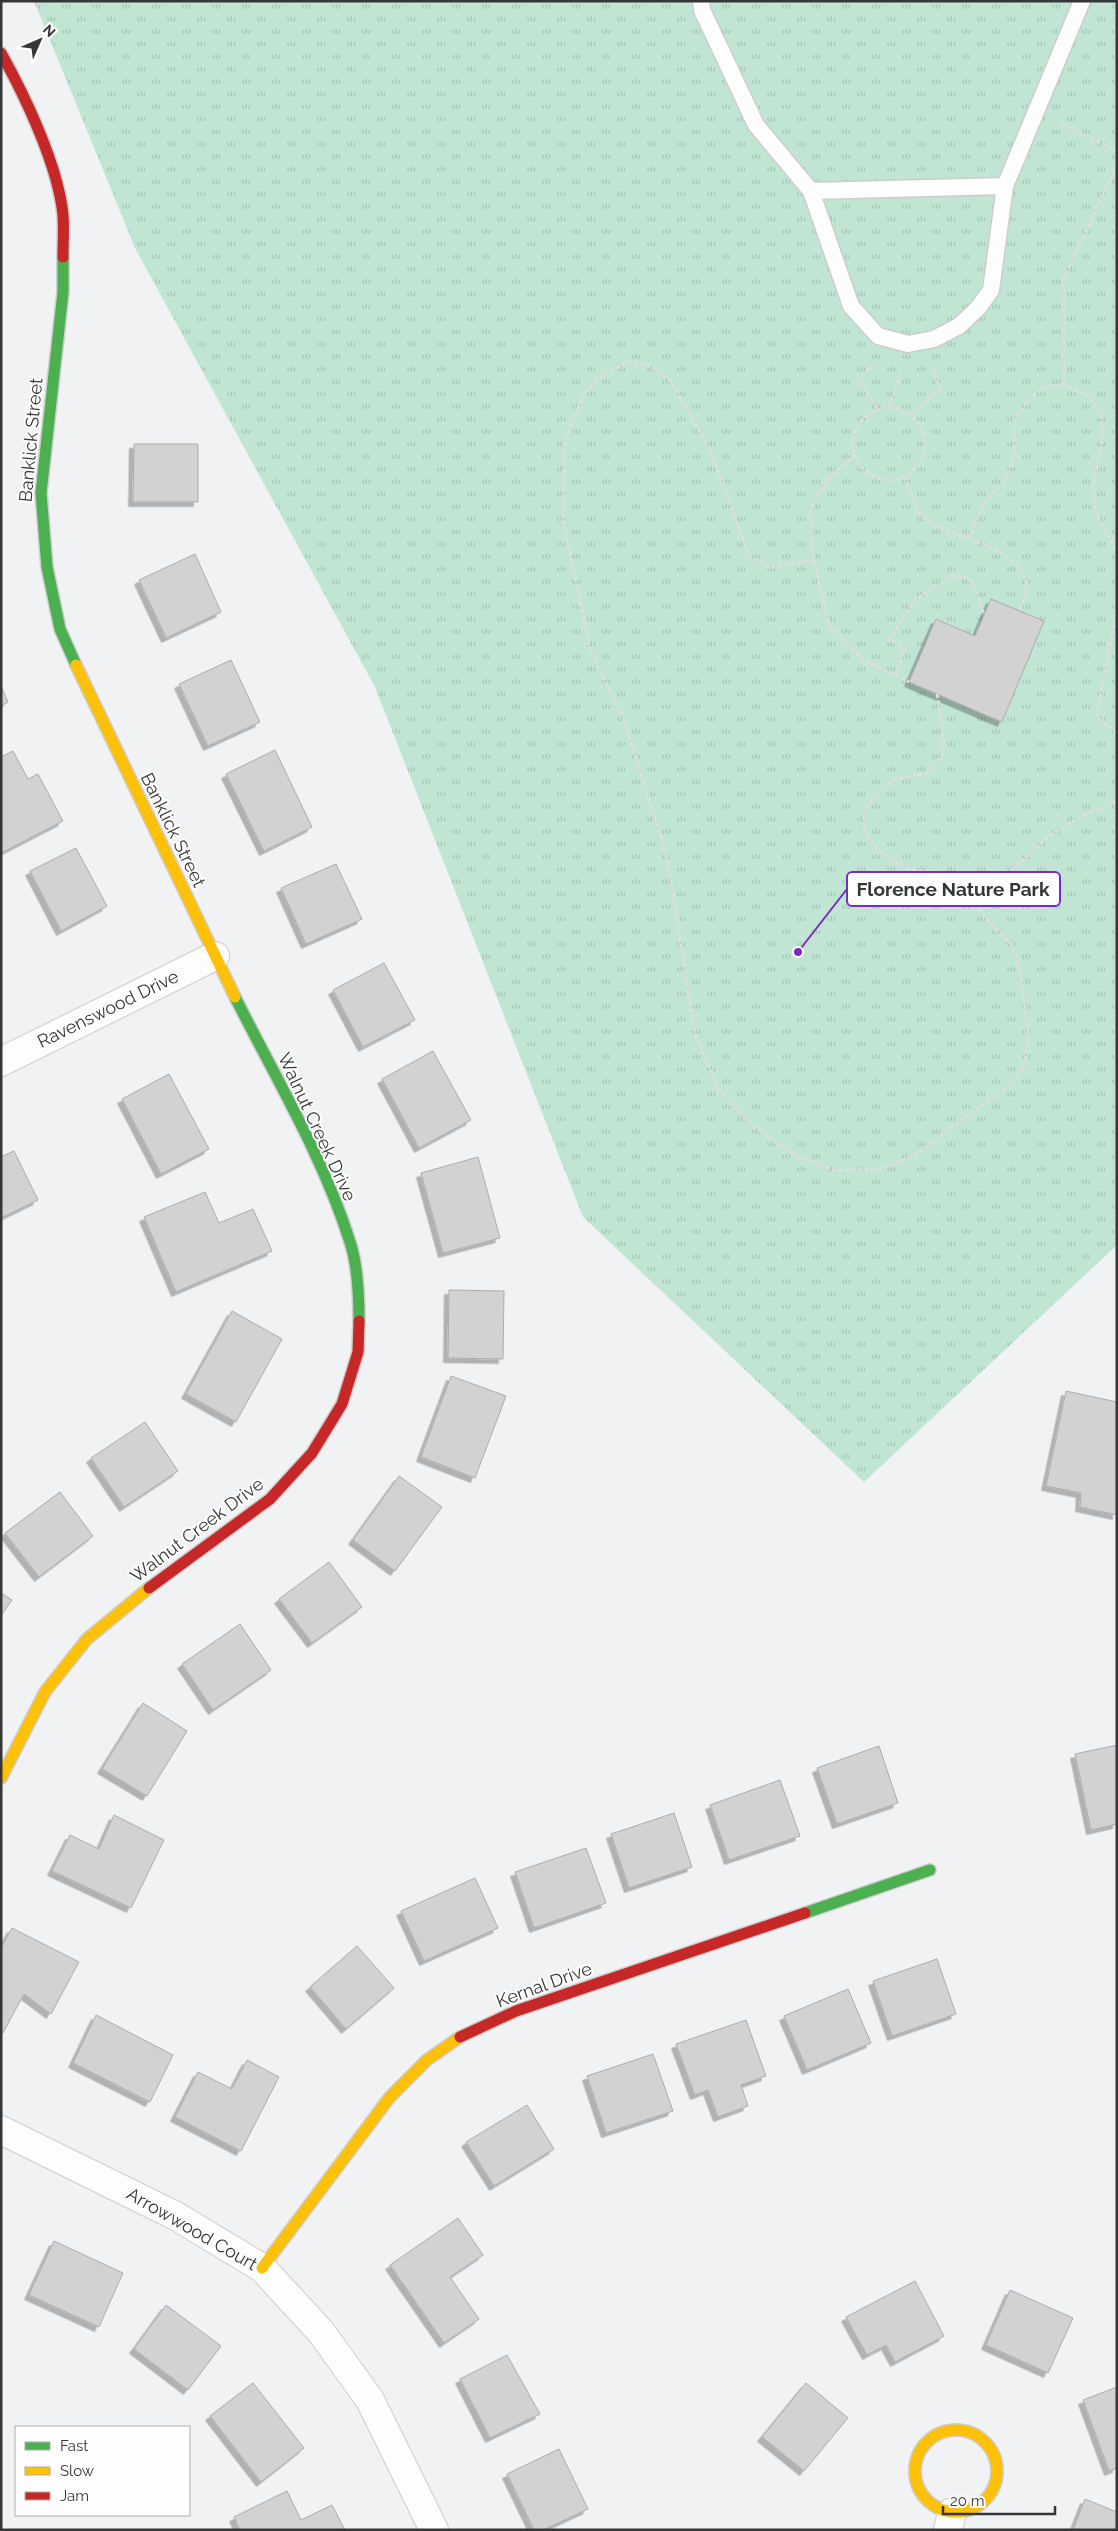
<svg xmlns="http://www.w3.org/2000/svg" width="1118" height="2531" font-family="Raleway,sans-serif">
	<defs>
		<pattern id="grass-tufts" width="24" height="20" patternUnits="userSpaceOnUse" patternTransform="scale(1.25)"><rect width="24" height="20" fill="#c1e5d3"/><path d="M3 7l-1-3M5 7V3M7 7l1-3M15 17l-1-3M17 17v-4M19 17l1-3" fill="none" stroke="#a6c5b6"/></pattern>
		<filter id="shadow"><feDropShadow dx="-4.5" dy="4.5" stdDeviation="0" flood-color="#0004"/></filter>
	</defs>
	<rect width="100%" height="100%" fill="#f1f2f3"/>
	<polygon fill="url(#grass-tufts)" points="34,1 1117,1 1117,1245 864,1482 583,1217 375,687 135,248"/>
	<g fill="#d2d2d3" stroke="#acacad" filter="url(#shadow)">
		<polygon points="134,444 198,444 198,502 133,502"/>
		<polygon points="195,554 221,612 166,638 139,580"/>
		<polygon points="991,599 1044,621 1002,722 909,682 936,619 975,636"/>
		<polygon points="231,660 260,722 208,746 179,684"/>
		<polygon points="1,686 8,702 1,706"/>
		<polygon points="275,750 312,827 264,851 226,774"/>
		<polygon points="13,751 28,779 38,774 63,821 1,853 1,757"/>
		<polygon points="76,848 107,906 61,931 30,871"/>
		<polygon points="336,864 362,919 306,944 281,888"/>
		<polygon points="384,963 415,1020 363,1047 333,990"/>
		<polygon points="433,1051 471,1120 419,1148 382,1079"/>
		<polygon points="169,1074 209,1149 161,1174 122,1099"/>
		<polygon points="14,1151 38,1200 1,1218 1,1157"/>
		<polygon points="478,1157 500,1238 443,1253 421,1173"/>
		<polygon points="205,1192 219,1223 253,1209 272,1251 176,1292 144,1217"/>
		<polygon points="449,1290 504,1291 503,1359 448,1358"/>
		<polygon points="232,1311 282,1339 236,1422 186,1394"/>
		<polygon points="451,1376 506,1396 475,1478 421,1457"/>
		<polygon points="1066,1391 1117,1402 1117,1515 1080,1507 1081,1493 1046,1486"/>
		<polygon points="145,1422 178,1471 124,1507 91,1458"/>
		<polygon points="399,1476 442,1507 395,1571 353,1540"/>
		<polygon points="60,1492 93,1536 39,1577 5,1533"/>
		<polygon points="329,1562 362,1607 312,1643 279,1599"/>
		<polygon points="1,1593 12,1600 1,1616"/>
		<polygon points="240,1624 271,1670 213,1710 182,1664"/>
		<polygon points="143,1703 187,1731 147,1796 102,1769"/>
		<polygon points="1117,1745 1117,1824 1091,1830 1075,1754"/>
		<polygon points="879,1746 898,1803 837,1824 817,1768"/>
		<polygon points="780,1780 800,1836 729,1860 710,1805"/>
		<polygon points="674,1813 692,1867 629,1888 611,1834"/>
		<polygon points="114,1815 164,1840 131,1908 52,1871 70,1835 99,1849"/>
		<polygon points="586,1848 606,1903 534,1928 515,1872"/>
		<polygon points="475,1878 498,1928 424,1961 401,1911"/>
		<polygon points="12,1928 79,1962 51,2014 24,1994 3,2033 1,2032 1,1948"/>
		<polygon points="357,1946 394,1988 346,2029 310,1987"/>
		<polygon points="937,1959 956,2014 892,2036 873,1981"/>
		<polygon points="848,1989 871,2043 807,2070 784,2016"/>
		<polygon points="96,2015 173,2055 150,2102 73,2063"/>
		<polygon points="746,2020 766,2076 741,2085 748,2106 718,2117 708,2090 695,2095 676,2044"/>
		<polygon points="653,2054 673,2111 606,2133 587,2076"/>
		<polygon points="247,2060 279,2077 241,2151 175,2117 198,2072 232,2089"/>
		<polygon points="527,2105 554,2149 494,2186 466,2142"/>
		<polygon points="458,2218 483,2255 450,2277 479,2319 444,2343 390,2265"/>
		<polygon points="54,2241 123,2273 99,2327 29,2295"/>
		<polygon points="915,2281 944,2336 895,2362 886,2345 867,2355 846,2317"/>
		<polygon points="1010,2290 1073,2318 1048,2373 986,2345"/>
		<polygon points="166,2305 221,2346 188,2390 134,2349"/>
		<polygon points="507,2355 540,2414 490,2438 460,2379"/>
		<polygon points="253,2383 304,2448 261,2482 210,2416"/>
		<polygon points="806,2383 848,2418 804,2471 762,2437"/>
		<polygon points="1117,2387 1117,2468 1109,2471 1083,2400"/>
		<polygon points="559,2449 588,2509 543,2530 534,2530 507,2474"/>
		<polygon points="287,2491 301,2520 332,2505 345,2530 240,2530 234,2517"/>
		<polygon points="1085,2499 1117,2512 1117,2530 1073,2530"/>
	</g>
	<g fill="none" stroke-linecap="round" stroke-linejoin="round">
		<g stroke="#cdcdce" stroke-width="19">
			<g id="lane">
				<polyline points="701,1 702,10 756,125 811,191 1005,186 1082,1"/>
				<polyline points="811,191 851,306 878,336 908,344 934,339 959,326 978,308 991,290 1005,186"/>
			</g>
		</g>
		<g stroke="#cdcdce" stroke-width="30">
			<g id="street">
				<polyline points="1,1062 215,956"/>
				<polyline points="1,2130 176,2216 262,2268 321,2332 370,2400 434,2530"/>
				<polyline points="948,2530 952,2512"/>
			</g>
		</g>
		<g stroke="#cdcdce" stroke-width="14">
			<g id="fast">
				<polyline points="63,257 63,292 41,493 47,567 60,629 76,665"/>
				<path d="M235 997C275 1077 323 1156 350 1242 358 1266 359 1295 359 1321"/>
				<polyline points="805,1913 930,1870"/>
			</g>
		</g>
		<g stroke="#cdcdce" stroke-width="14">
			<g id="slow">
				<polyline points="76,665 235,997"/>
				<polyline points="1,1778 45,1692 87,1639 149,1588"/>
				<polyline points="262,2268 390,2097 427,2060 460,2037"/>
				<circle cx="956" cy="2471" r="41"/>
			</g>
		</g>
		<g stroke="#cdcdce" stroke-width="14">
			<g id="jam">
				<path d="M1 53C25 96 58 165 63 215 64 228 63 243 63 257"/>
				<polyline points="149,1588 270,1499 312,1453 342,1404 358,1352 359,1321"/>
				<polyline points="460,2037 516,2011 805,1913"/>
			</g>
		</g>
		<g stroke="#dddedf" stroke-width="3" stroke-dasharray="4 2.5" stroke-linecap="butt">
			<polyline points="1061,124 1117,151"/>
			<polyline points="874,364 858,379 878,410"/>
			<polyline points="1064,384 1064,278 1117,165"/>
			<polyline points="889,408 901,371"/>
			<circle cx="889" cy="444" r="36"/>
			<polyline points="910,416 940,390 933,368"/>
			<polyline points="855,455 835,472 820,491 810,512 814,560 829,625 864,661 909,682"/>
			<path d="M905 476C910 491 914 511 927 520 954 539 1016 546 1026 581 1028 591 1023 602 1020 611"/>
			<polyline points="968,539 984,503 1008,477 1014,453 1015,420 1027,402 1042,388 1064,384 1091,398 1102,418 1102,442 1093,485 1097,516 1117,552"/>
			<polyline points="814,560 768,567 749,556 711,452 670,380 649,365 628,362 605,374 584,393 565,443 563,519 590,650 622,715 667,855 695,1033 718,1088 753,1126 798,1157 837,1171 881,1169 914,1156 1008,1086 1025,1067 1028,1034 1021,971 1012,945 985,918 970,895 966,875"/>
			<polyline points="1117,611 1096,717 1117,733"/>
			<polyline points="895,675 905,649 889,639 915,600 952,576 968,578 976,589 984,615"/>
			<polyline points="937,694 943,727 943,756 927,773 895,779 876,794 864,811 865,834 881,853 906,869 1001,880 1049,836 1084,815 1117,801"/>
		</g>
		<use href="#lane" stroke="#fdfdfd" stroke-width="16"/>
		<use href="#street" stroke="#fdfdfd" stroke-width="28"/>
		<use href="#fast" stroke="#4caf50" stroke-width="11"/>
		<use href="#slow" stroke="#ffc107" stroke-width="11"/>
		<use href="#jam" stroke="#c62828" stroke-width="11"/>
	</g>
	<g text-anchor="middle" stroke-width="4" stroke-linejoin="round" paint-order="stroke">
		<g font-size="18" fill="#353637" stroke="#fefeff">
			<text transform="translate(31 440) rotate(-85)" y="6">Banklick Street</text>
			<text transform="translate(173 830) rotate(64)" y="6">Banklick Street</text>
			<text transform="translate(108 1009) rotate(-26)" y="6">Ravenswood Drive</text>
			<text transform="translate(317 1127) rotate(65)" y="6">Walnut Creek Drive</text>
			<text transform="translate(197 1530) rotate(-37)" y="6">Walnut Creek Drive</text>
			<text transform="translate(544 1985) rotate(-20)" y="6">Kernal Drive</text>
			<text transform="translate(192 2229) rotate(30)" y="6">Arrowwood Court</text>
		</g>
	</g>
	<path fill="none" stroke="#7b2cbf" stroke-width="2" d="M798 952L847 889"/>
	<circle fill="#7b2cbf" stroke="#fefeff" stroke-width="2" cx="798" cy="952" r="5"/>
	<rect fill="#fefeff" stroke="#7b2cbf" stroke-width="2" x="847" y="872" width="213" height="34" rx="5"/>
	<g font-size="19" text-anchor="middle" font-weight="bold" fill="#353637">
		<text x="953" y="896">Florence Nature Park</text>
	</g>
	<rect width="1118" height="2531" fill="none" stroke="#353637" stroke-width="5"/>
	<rect x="15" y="2426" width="175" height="90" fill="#fefeff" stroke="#aeaeaf"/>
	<rect x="25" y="2442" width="25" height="8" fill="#4caf50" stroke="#aeaeaf"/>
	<text x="60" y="2451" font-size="15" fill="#353637">Fast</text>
	<rect x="25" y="2467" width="25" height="8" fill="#ffc107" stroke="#aeaeaf"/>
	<text x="60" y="2476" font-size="15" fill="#353637">Slow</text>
	<rect x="25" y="2492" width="25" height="8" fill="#c62828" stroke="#aeaeaf"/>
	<text x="60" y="2501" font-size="15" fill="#353637">Jam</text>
	<g transform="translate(40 40) rotate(45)" stroke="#fefeff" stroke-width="4" paint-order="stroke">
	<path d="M0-4L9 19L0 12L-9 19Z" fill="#353637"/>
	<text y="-8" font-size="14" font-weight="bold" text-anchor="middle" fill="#353637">N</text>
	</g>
	<path d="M943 2506v8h112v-8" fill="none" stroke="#353637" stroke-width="2.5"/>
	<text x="950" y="2506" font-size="15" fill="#353637" stroke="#fefeff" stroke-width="4" paint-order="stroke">20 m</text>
</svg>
